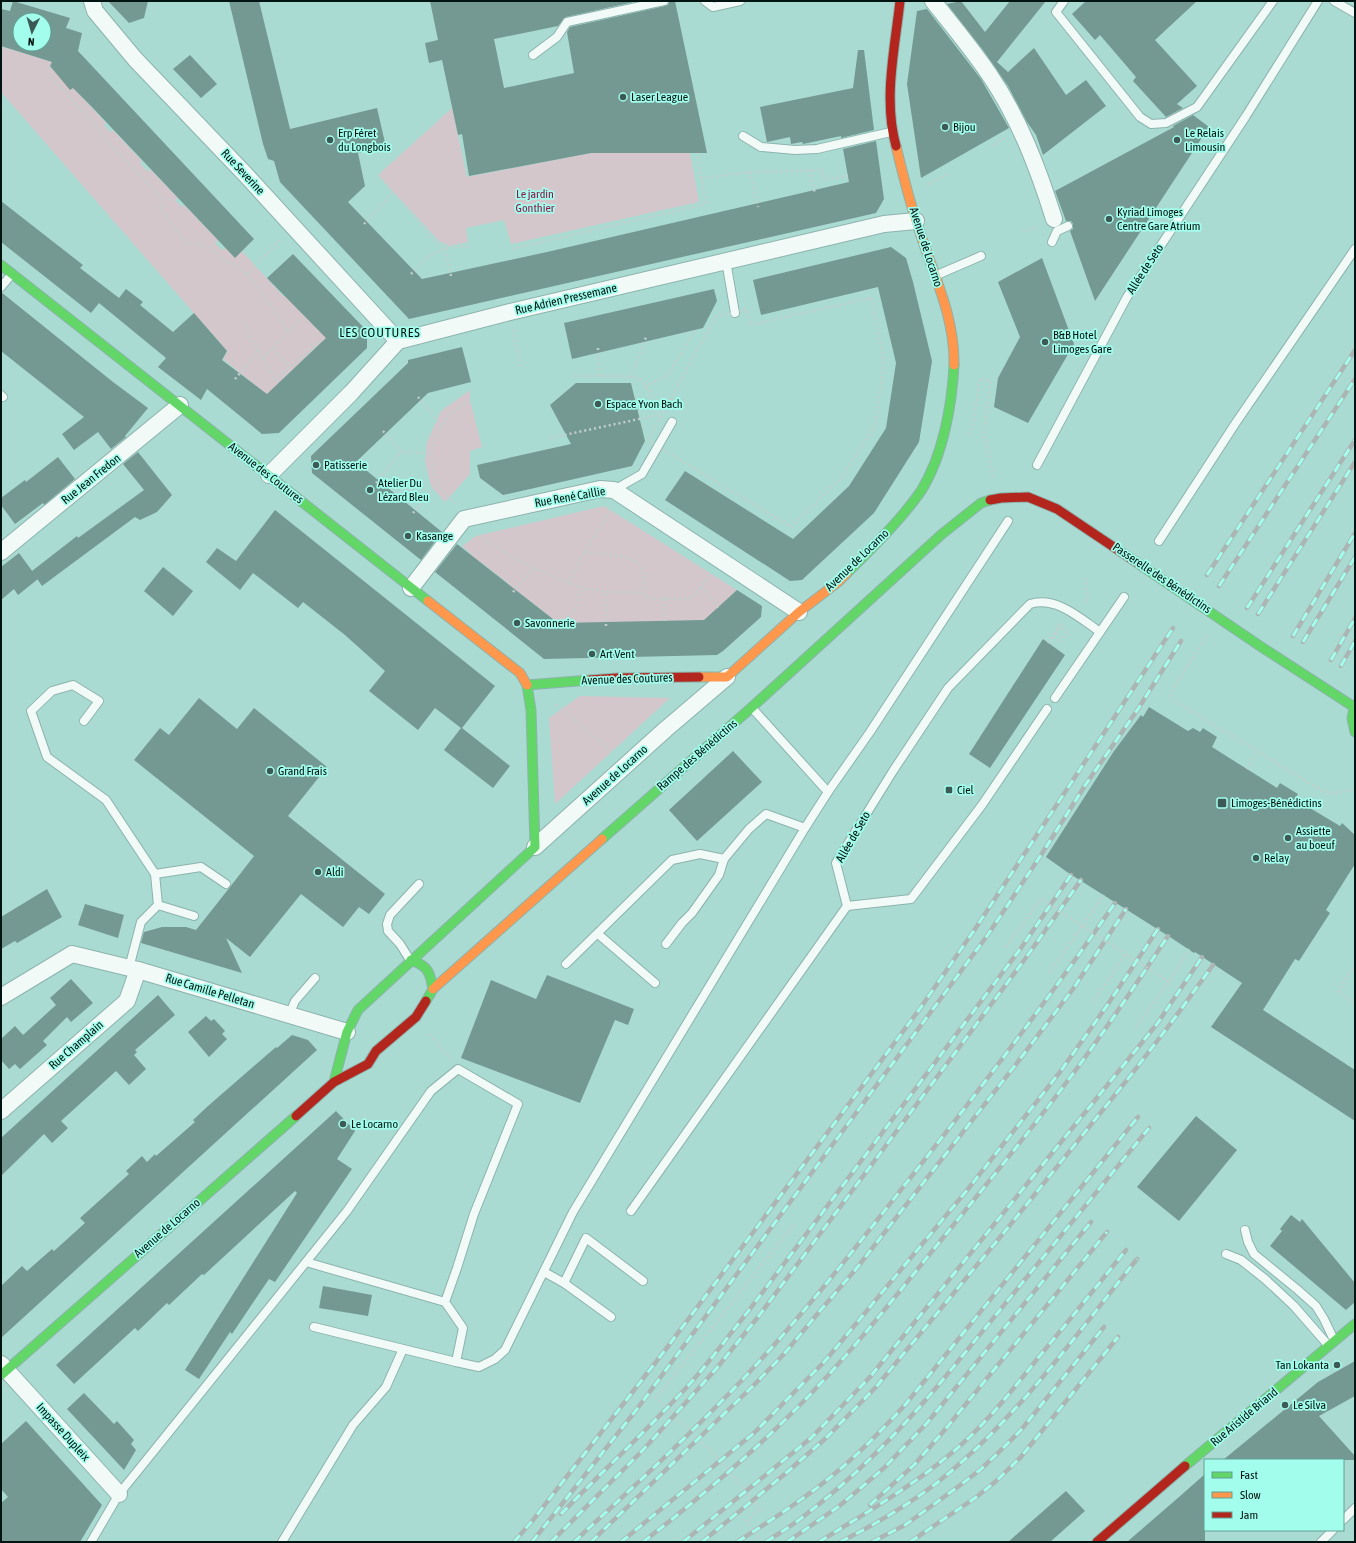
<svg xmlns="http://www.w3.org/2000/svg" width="1356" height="1543" font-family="'Asap Condensed',sans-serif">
	<rect width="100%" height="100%" fill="#aadbd2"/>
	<g fill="#d3c7cb">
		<polygon points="3,47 52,62 50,68 57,70 106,123 104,125 110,132 113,130 142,161 140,163 147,171 150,169 178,198 175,200 182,207 184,205 218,240 215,243 222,250 225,248 235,258 242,251 284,297 287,294 333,335 320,348 317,346 301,362 303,364 294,373 291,371 282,380 284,383 270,397 223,359 227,351 1,92 1,53"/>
		<polygon points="452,108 467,177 591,153 690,153 699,202 511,244 504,220 466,228 468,242 449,246 439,241 378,175"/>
		<polygon points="470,390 470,400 482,447 470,451 470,474 445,502 431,486 425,461 427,442 441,411"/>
		<polygon points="604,506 737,590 722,604 714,617 711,614 704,620 563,627 520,593 517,595 508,588 510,585 482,563 480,566 470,558 472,555 462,546 476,536"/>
		<polygon points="580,696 670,698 555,804 549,718"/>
	</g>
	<g fill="#749892" fill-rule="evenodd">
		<path d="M13 1 70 18 66 28 82 33 78 51 254 239 235 258 91 106 73 88 70 90 50 66 52 62 1 46V9L10 11ZM20 20H44V44H20Z"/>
		<polygon points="108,1 148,1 144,18 129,23"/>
		<polygon points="229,1 259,1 290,129 377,108 386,147 358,153 365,186 348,202 422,279 547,252 849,182 843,149 876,141 884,199 876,213 409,319 280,182 274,161 268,159 263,144"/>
		<polygon points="430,1 638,1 566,17 558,26 494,39 504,88 574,73 567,32 570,27 665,6 668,5 669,1 675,1 707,153 591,153 469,176 462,134 458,135 442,60 429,63 425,43 438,40"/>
		<polygon points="961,1 985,32 1010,1 1046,1 997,62 1008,72 1034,48 1066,95 1086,80 1106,106 1043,155 1036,135 1027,122 1008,86 983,50 947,4"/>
		<polygon points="1086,1 1197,1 1155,40 1197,86 1177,104 1183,108 1166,117 1133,81 1136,77 1100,35 1095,40 1072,14"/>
		<polygon points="927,9 981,79 1009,128 921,178 907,84 917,11"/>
		<polygon points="858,50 864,50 874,130 841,138 841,136 803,144 802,142 791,144 790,137 767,142 760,107 853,88"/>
		<polygon points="190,55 217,84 201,98 173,69"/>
		<polygon points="1193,115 1209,127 1095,301 1070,231 1073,229 1073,224 1071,221 1066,221 1055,191 1174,127 1173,126"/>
		<polygon points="1,201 83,265 80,268 119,298 126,289 143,302 140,305 173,332 194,313 227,351 222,360 267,394 326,338 267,278 293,254 367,331 367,348 279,433 262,434 207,389 201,400 158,367 166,358 99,303 91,313 1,242"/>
		<polygon points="891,247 906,258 913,282 932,361 919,442 874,513 802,580 790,581 665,500 685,471 793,539 849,486 886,428 896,363 878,287 761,315 753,280"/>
		<polygon points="1042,258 1074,344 1028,423 994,407 998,378 1020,337 998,282"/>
		<polygon points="714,289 717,301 703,328 572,359 564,323"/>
		<polygon points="1,292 113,382 148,408 125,436 126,437 111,449 98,432 74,450 62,434 84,417 1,351"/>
		<polygon points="462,347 471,382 428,393 356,462 442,532 421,560 312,473 311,456 408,363 408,360"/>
		<polygon points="576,383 631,383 645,441 632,466 503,495 480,478 477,465 571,444 550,405"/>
		<polygon points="138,452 172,495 157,512 140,520 135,517 42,586 32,571 77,536 78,538 144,490 123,464"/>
		<polygon points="58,457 75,479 44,505 43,503 15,524 1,505 1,498 25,480 26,482"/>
		<polygon points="275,510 495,686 462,728 510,766 493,788 444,750 461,728 435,708 418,730 369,691 385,671 345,635 303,602 298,608 253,573 240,590 206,562 217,548 236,561"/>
		<polygon points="457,544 558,623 704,620 737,590 762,606 761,617 723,651 717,655 544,659 435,572"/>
		<polygon points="19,553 38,579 18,595 14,589 1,600 1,567"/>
		<polygon points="163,567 193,591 173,616 144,591"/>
		<polygon points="1043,639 1065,655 990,768 969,754"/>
		<polygon points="199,698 237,729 254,708 327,767 288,816 385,894 369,914 359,907 343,927 301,894 250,957 226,938 242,973 141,943 144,932 162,927 186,927 196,930 230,887 254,856 134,760 160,728 169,735"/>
		<polygon points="1149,707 1188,731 1193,728 1200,732 1203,728 1217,737 1212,747 1277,788 1280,783 1298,794 1295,799 1340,826 1342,823 1355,835 1355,864 1326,910 1330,913 1299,961 1295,959 1263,1010 1355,1070 1355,1121 1211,1027 1242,983 1195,952 1194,953 1173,939 1067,872 1046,857 1114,751 1141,715 1143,717"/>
		<polygon points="733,751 762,782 697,841 669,810"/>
		<polygon points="47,889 62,917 17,943 15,941 1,949 1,917"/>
		<polygon points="85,904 124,915 118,938 78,925"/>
		<polygon points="547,975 634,1009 628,1025 615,1020 580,1103 461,1058 491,980 536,999"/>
		<polygon points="71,979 93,1003 71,1022 67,1017 43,1041 47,1045 20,1069 15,1064 9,1069 1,1060 1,1039 15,1026 23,1035 56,1005 50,998"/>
		<polygon points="158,995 175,1015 135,1050 137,1052 134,1055 146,1069 129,1085 116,1071 61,1121 68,1128 52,1143 44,1134 1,1176 1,1138"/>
		<polygon points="206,1016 211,1021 214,1019 225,1031 222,1034 227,1039 209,1057 188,1032"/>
		<polygon points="292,1035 308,1040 317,1050 1,1338 1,1286 22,1266 27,1271 52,1249 54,1251 85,1223 80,1218 129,1174 126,1171 142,1156 147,1162 155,1154 156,1156 195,1122 193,1120 208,1106 276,1047 277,1048"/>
		<polygon points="336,1111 355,1131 337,1159 352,1169 275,1282 269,1279 232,1334 230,1332 199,1379 185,1370 297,1193 295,1191 204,1275 202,1274 169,1305 167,1303 138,1331 135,1328 74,1384 56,1365"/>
		<polygon points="1196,1116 1237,1150 1179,1221 1137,1187"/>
		<polygon points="1291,1215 1300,1222 1302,1219 1355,1283 1355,1302 1346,1310 1270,1246 1282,1231 1280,1229"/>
		<polygon points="323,1286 372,1295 368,1316 319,1308"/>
		<polygon points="1355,1361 1355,1396 1319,1416 1355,1456 1355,1460 1223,1460 1318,1382"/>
		<polygon points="84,1393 114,1424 117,1421 134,1440 131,1444 136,1450 124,1470 67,1409"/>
		<polygon points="26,1421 102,1505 80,1542 1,1542 1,1503 8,1497 1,1489 1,1444"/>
		<polygon points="1205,1474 1205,1542 1127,1542 1179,1497"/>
		<polygon points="1066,1491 1085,1511 1050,1542 1008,1542"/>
	</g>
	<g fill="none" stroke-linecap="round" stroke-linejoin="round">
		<g stroke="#8cb3ad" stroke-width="10">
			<g id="lane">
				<polyline points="705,1 713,7 740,1"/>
				<polyline points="1064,1 1056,12 1140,117 1151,124 1166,123 1197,107 1273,1"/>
				<polyline points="1334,1 1355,13"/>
				<polyline points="533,55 557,37 567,22 664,1"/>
				<polyline points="743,136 761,147 795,150 817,149 891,132"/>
				<polyline points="1052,242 1057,231 1068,226"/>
				<polyline points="726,261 735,313"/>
				<polyline points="937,275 981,256"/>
				<polyline points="1,287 12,274"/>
				<polyline points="1,395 3,397"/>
				<polyline points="1037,465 1127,297 1246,116 1318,1"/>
				<polyline points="614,490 642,474 672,422"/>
				<polyline points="1159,541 1235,424 1355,249"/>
				<polyline points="1055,698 1124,597"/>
				<polyline points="752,708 828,792"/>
				<path d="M1047 709 982 805 911 899 847 906 836 863 893 771 948 688 1030 604C1056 596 1080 618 1100 632"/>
				<polyline points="84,721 99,701 73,685 52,691 31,711 47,757 106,800 155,874 158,905 194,916"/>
				<polyline points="155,874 201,867 226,884"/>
				<polyline points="598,934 655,983"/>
				<polyline points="666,944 682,923 692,913 719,875 724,859"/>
				<polyline points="410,960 400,944 388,931 387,924 390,915 419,884"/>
				<polyline points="566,964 672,860 700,854 724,859 749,829 766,814 805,828"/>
				<polyline points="129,968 141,922 158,905"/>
				<polyline points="289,1015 295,1001 315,978"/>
				<polyline points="631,1211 847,906"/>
				<polyline points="1245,1230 1248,1242 1254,1254 1298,1290 1316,1306 1324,1319 1334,1340"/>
				<polyline points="1226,1254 1241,1260 1265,1279 1294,1306 1328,1345"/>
				<polyline points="544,1272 564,1283 611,1317"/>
				<polyline points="564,1283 586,1238 643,1281"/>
				<polyline points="314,1327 456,1362 463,1328 445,1302 306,1262 347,1211 431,1091 458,1069 518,1104 474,1214 457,1268 445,1302"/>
				<polyline points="456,1362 479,1367 495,1359 505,1350 573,1212 805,828 828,792 870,732 1008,521"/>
				<polyline points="1343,1520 1355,1508"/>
				<polyline points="91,1542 119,1494 306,1262"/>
				<polyline points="282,1542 353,1425 386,1387 403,1349"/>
				<polyline points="1321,1542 1333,1530"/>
			</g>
		</g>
		<g stroke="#8cb3ad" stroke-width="18">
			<g id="street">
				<polyline points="92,1 95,11 135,59 245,174 398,341"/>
				<path d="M933 1C952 25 972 49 989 74 1019 118 1038 168 1054 219"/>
				<polyline points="269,475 351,393 398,341 510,312 884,224 916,221"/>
				<polyline points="1,552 180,405"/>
				<polyline points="411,588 464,519 600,489 614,490 799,612"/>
				<polyline points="535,847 666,729 727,677"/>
				<polyline points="1,997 72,954 138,970 347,1032"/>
				<polyline points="1,1111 127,1001 138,970"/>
				<polyline points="1,1364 119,1494"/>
			</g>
		</g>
		<g stroke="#8cb3ad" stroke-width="11">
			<g id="fast">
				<polyline points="1,265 428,601"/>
				<polyline points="1136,562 1260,646 1354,707"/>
				<path d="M847 573C873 547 900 521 921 491 943 456 952 405 954 365"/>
				<polyline points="1355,705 1352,718 1355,732"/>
				<polyline points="602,839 751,708 942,534 981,503 990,500"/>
				<path d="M411 960C428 966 430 972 433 989L426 1001"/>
				<polyline points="334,1082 347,1032 358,1010 535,847 531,710 527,685 590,680"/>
				<polyline points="1,1375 296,1116"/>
				<polyline points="1185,1466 1355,1324"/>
			</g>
		</g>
		<g stroke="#8cb3ad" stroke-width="11">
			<g id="slow">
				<path d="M896 146C902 171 908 196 916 220 930 268 955 313 954 365"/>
				<polyline points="428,601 520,673 527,685"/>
				<polyline points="699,677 727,677 799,612 838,582 847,573"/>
				<polyline points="433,989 602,839"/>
			</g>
		</g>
		<g stroke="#8cb3ad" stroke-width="11">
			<g id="jam">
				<path d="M896 146C883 99 895 48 900 1"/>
				<polyline points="990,500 1001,498 1028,497 1057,509 1136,562"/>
				<polyline points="590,680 617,678 699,677"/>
				<polyline points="296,1116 334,1082 368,1064 376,1051 416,1017 426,1001"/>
				<polyline points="1097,1542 1185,1466"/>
			</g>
		</g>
		<g stroke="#c1cfcd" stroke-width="2.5" stroke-dasharray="2 3" stroke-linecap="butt">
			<polyline points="48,74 97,127 101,135 165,201 159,209 185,242 211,247 223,261 234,264 247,274 260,290 288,332"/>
			<polyline points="994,145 1004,138"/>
			<polyline points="810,170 815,194"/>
			<polyline points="750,172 758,207"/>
			<polyline points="378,175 436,242 445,248 469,246"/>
			<polyline points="701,178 750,172 823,170 824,180 848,176"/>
			<polyline points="928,184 949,174"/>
			<polyline points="364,224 393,192"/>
			<polyline points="1023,231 1038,227"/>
			<polyline points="512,249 706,204 697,153"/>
			<polyline points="247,274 280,240"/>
			<polyline points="411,274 429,256 445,248 451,276"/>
			<polygon points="871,298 884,361 875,426 842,477 791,527 648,440 716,316 735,313 747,309 750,325"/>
			<polyline points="244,322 258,351"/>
			<polyline points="513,330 521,366"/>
			<polyline points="598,348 599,376"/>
			<polyline points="272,349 290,367"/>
			<polyline points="263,358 300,320"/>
			<polyline points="575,376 620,376 639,378 650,392 657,415"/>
			<polyline points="631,377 646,337"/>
			<polyline points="235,379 258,351 276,380 321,340"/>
			<polyline points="645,386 667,376 695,330"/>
			<polyline points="418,397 442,426"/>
			<polyline points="383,431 401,452"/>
			<polyline points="969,435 973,424 980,379 991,380 984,433 993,477"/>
			<polyline points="550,438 658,415"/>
			<polyline points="376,483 401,452 432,453"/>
			<path d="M456 503C449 498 442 492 438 483 427 463 431 437 446 420 452 412 461 406 470 400"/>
			<polyline points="413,513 438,483"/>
			<path d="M480 535C497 552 557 580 581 587 600 593 623 592 643 593L647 598 688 599 694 596 710 575"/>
			<path d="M585 552C600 554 637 553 643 571 645 578 643 586 643 593"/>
			<polyline points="569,582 589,544 611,510"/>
			<polyline points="701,587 720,610"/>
			<polyline points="513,592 535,567"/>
			<polyline points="664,599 665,624"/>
			<polyline points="1085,603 1088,601 1086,578"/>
			<polyline points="1062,624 1053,638 1060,642 1068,631"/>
			<polyline points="561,625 575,610 582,588"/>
			<polyline points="606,626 606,591"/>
			<polyline points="1339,634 1355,644"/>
			<polyline points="1207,635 1173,689 1170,698 1324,792 1335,793 1355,789"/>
			<polyline points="556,705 613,752"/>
			<polyline points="1247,769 1257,752"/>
			<polyline points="1006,947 1041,899"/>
			<polyline points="1355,965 1338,992 1355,1003"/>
			<polyline points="1049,973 1104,895"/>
			<polyline points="1093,1002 1126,954"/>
			<polyline points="1136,1027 1169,982"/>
			<polyline points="429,1034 449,1058"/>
			<polyline points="762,1542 747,1521 760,1509 721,1461 656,1398 794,1224"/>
		</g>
		<use href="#lane" stroke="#f2faf8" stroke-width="8"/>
		<use href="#street" stroke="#f2faf8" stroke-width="16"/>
		<use href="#fast" stroke="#63d668" stroke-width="9"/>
		<use href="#slow" stroke="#ff974d" stroke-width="9"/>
		<use href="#jam" stroke="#b3261e" stroke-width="9"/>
		<g stroke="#abb6b4" stroke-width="4.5">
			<g id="rail">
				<polyline points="1207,575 1355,350"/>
				<polyline points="1219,586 1355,379"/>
				<polyline points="1247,608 1355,440"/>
				<polyline points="1258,614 1355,462"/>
				<polyline points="1293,636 1355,533"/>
				<polyline points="1303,642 1355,557"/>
				<polyline points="1331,660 1355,618"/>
				<polyline points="1341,666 1355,641"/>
				<polyline points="870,1505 914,1465 943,1432 1107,1232"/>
				<path d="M561 1514C602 1472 646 1431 687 1387 709 1363 729 1335 750 1309L1021 948 1071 875"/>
				<polyline points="514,1542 533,1520 666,1349 919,1010 975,929 1173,628"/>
				<polyline points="532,1542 637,1409 987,936 1041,855 1086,784 1138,709 1181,641"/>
				<polyline points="551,1542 642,1451 716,1369 758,1317 1025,959 1081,880"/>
				<path d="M574 1542C632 1488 690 1435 744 1378 804 1314 857 1246 911 1177 982 1087 1050 997 1115 903"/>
				<polyline points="591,1542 753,1386 784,1354 819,1312 856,1269 1020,1059 1073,989 1126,909"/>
				<polyline points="621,1542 754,1433 825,1361 968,1189 1060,1072 1106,1007 1158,929"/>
				<path d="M643 1542C696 1501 748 1457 796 1409 852 1353 901 1289 951 1228 991 1179 1031 1130 1069 1079 1104 1033 1136 984 1168 936"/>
				<polyline points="683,1542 746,1491 811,1438 870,1377 1157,1024 1202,957"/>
				<polyline points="702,1542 786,1473 825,1439 876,1387 1006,1230 1131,1075 1171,1023 1213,965"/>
				<path d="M737 1542C770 1521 803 1500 833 1475 859 1454 882 1430 905 1405L1138 1117"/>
				<path d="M766 1542C779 1533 792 1526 804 1516 855 1477 900 1431 941 1382L1149 1128"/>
				<polyline points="787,1542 838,1507 863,1486 885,1467 927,1423 1091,1222"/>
				<path d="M819 1542C862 1515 908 1489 948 1456 983 1428 1010 1393 1038 1358 1068 1322 1097 1286 1126 1250"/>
				<path d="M840 1542C874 1525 907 1506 938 1482 1016 1420 1075 1336 1137 1259"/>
				<polyline points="872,1542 905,1525 955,1489 980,1470 998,1453 1021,1430 1104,1327"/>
				<polyline points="910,1542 975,1498 995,1482 1020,1458 1118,1337"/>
			</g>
		</g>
		<use href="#rail" stroke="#a3fdec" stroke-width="3" stroke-dasharray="9" stroke-linecap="butt"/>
		<g stroke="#c1cfcd" stroke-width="2.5" stroke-dasharray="2 3" stroke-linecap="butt">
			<polyline points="1048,643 1059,626 1068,631"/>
			<polyline points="1041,899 1169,982 1189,949"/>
		</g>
	</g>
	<g fill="#3b5a55" stroke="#a3fdec" stroke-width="1.5">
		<circle cx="623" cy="97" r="4"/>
		<circle cx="945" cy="127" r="4"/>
		<circle cx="330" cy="140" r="4"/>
		<circle cx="1177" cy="140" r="4"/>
		<circle cx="1109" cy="219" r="4"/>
		<circle cx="1045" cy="342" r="4"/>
		<circle cx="598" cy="404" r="4"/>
		<circle cx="316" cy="465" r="4"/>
		<circle cx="370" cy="490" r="4"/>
		<circle cx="408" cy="536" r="4"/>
		<circle cx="517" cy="623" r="4"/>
		<circle cx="592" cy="654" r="4"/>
		<circle cx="270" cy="771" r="4"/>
		<rect x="945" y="786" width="8" height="8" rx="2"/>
		<rect x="1217" y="798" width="10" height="10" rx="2"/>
		<circle cx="1288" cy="838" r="4"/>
		<circle cx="1256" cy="858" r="4"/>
		<circle cx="318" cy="872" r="4"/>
		<circle cx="343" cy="1124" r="4"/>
		<circle cx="1337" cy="1365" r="4"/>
		<circle cx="1285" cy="1405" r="4"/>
	</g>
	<g text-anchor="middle" stroke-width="3.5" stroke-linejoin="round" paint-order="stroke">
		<g font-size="12" fill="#001511" stroke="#a3fdec" text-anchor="start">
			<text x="631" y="101">Laser League</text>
			<text x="953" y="131">Bijou</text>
			<text x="338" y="137">Erp Féret<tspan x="338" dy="14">du Longbois</tspan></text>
			<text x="1185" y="137">Le Relais<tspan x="1185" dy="14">Limousin</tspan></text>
			<text x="1117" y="216">Kyriad Limoges<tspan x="1117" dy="14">Centre Gare Atrium</tspan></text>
			<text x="1053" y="339">B&amp;B Hotel<tspan x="1053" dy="14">Limoges Gare</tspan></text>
			<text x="606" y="408">Espace Yvon Bach</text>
			<text x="324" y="469">Patisserie</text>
			<text x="378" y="487">Atelier Du<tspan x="378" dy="14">Lézard Bleu</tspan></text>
			<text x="416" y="540">Kasange</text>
			<text x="525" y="627">Savonnerie</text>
			<text x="600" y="658">Art Vent</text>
			<text x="278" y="775">Grand Frais</text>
			<text x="957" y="794">Ciel</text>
			<text x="1231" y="807">Limoges-Bénédictins</text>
			<text x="1296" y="835">Assiette<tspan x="1296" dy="14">au boeuf</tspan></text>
			<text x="1264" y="862">Relay</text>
			<text x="326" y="876">Aldi</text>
			<text x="351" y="1128">Le Locarno</text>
			<text x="1329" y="1369" text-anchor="end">Tan Lokanta</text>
			<text x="1293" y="1409">Le Silva</text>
		</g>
		<g font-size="12" fill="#001511" stroke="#a3fdec">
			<text transform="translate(243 172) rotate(47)" y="4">Rue Severine</text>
			<text transform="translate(926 247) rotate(72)" y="4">Avenue de Locarno</text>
			<text transform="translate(1145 269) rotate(-57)" y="4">Allée de Seto</text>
			<text transform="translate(566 299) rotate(-13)" y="4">Rue Adrien Pressemane</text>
			<text transform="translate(266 473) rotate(38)" y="4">Avenue des Coutures</text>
			<text transform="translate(91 479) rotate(-39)" y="4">Rue Jean Fredon</text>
			<text transform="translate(570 497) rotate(-10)" y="4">Rue René Caillie</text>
			<text transform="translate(857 560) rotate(-44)" y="4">Avenue de Locarno</text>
			<text transform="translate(1162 578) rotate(34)" y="4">Passerelle des Bénédictins</text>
			<text transform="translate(627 679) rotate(-2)" y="4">Avenue des Coutures</text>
			<text transform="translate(697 755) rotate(-41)" y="4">Rampe des Bénédictins</text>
			<text transform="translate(615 775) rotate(-42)" y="4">Avenue de Locarno</text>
			<text transform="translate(853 837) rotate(-60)" y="4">Allée de Seto</text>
			<text transform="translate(210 991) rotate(17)" y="4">Rue Camille Pelletan</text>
			<text transform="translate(76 1045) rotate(-41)" y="4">Rue Champlain</text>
			<text transform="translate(167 1228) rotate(-41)" y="4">Avenue de Locarno</text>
			<text transform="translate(1244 1417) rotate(-40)" y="4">Rue Aristide Briand</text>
			<text transform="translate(63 1432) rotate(48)" y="4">Impasse Dupleix</text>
		</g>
		<g font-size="12" fill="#8b1748" stroke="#a3fdec">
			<text x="535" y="198">Le jardin<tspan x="535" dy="14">Gonthier</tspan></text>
		</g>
		<g font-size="13" letter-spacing="1" fill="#001511" stroke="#a3fdec">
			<text x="380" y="337">LES COUTURES</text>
		</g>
	</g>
	<rect width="1356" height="1543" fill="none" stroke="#001511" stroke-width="4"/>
	<rect x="1204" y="1459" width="140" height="72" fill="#a3fdec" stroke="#62a094"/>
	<rect x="1212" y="1472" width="20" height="6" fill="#63d668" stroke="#62a094"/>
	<text x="1240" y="1479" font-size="12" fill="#001511">Fast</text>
	<rect x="1212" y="1492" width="20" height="6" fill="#ff974d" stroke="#62a094"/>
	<text x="1240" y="1499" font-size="12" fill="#001511">Slow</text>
	<rect x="1212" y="1512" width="20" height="6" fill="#b3261e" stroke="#62a094"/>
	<text x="1240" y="1519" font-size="12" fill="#001511">Jam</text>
	<g transform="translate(32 32) rotate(185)"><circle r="19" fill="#a3fdec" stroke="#62a094"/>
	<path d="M0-3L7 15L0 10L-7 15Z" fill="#3b5a55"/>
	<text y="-6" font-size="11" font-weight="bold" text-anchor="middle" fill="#001511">N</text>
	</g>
</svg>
